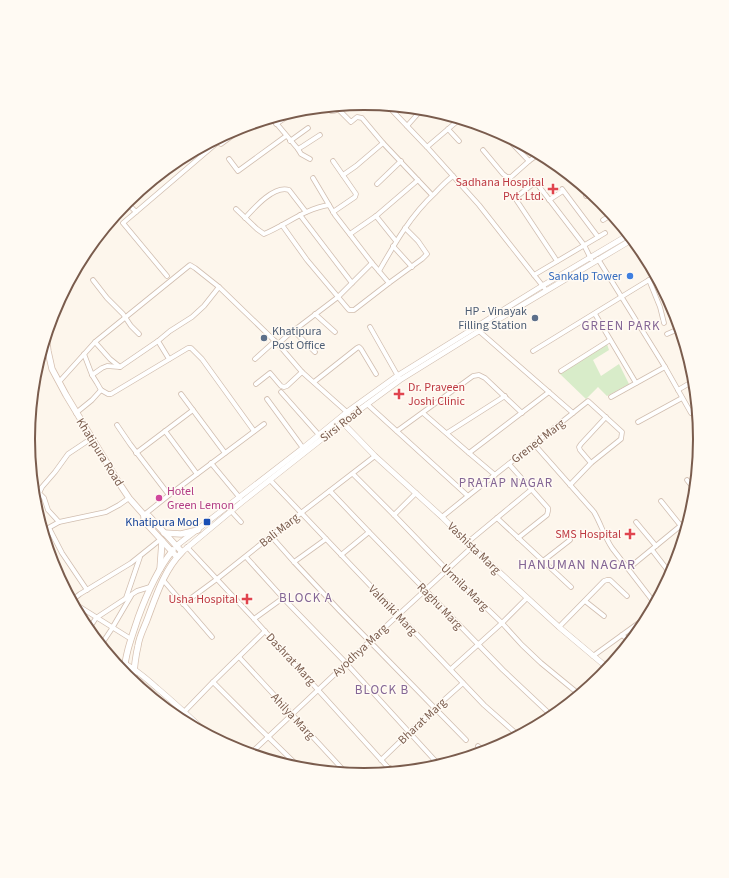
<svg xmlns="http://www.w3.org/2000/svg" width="729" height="878" font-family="'Source Sans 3',sans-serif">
	<rect width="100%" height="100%" fill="#fdf6ec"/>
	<polygon fill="#d8ecc9" points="607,344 609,350 593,360 601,376 619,364 629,384 607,396 598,387 586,399 559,373"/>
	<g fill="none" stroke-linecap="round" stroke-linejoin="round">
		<g stroke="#d1beb0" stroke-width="5.5">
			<g id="minor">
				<polyline points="387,105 427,147 479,205 534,275 546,290"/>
				<path d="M326 106 331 111C337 111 340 109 344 105"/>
				<polyline points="339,110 351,122 357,117 362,118 383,143 432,195"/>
				<polyline points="271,117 298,149 303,146 320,135"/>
				<polyline points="276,124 297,110"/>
				<polyline points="407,126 423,108"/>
				<polyline points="448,129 459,141"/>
				<polyline points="502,133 529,161 540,153"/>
				<polyline points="290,141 308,128"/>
				<polyline points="427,147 461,118"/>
				<polyline points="298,149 301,154 310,159"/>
				<polyline points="483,150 503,174 507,177 511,177 529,161"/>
				<polyline points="229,159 238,171 286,136"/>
				<polyline points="333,161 356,194 355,197 333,212"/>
				<polyline points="343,175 356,166 383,143"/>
				<polyline points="313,178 335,215 372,263 389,283"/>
				<polyline points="377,184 401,161"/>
				<polyline points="562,189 598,237"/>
				<polyline points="586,196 592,192"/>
				<polyline points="549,200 563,191"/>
				<polyline points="126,202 136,212 218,142 221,144 247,125"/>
				<path d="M236 209 257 229 264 234C286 225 304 209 329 205"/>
				<polyline points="136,212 123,223 167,276"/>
				<polyline points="300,215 352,283"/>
				<polyline points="376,216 396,241"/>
				<path d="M245 218C254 208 274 185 289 190L306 212"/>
				<polyline points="603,220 613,214"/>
				<polyline points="282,225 307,260 349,310 354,310 389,283 422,259 427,254 418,241 405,228"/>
				<polyline points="350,234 376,216 418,180"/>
				<polyline points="393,246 412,267"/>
				<polyline points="598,259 665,367 691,413"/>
				<polyline points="557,261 515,198 533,184 538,185 584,245 591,259"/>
				<path d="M379 271C395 243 411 215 435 193 441 187 446 181 453 176"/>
				<polyline points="534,275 605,233"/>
				<polyline points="93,280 107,298 123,314 131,326 139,334"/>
				<polyline points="649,280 660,307 664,323"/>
				<polyline points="315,314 335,332"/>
				<polyline points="595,314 636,383"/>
				<polyline points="370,327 399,378"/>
				<polyline points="294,331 315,352"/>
				<polyline points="667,334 681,328"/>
				<polyline points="158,341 169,359"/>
				<polyline points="95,342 110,359 120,367"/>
				<polyline points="278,344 288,335 338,297 372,263"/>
				<polyline points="533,351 657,275"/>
				<polyline points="84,354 92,375 97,383 101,390"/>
				<polyline points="255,359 275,341"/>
				<polyline points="561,371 610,340"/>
				<polyline points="92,375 102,368 107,366 120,367 158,341 170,331 192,317 204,306 219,287"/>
				<polyline points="59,382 95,342 190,265 195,268 219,287 278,344 302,372 348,413"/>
				<polyline points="314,382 357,348 359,347 361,349 376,374"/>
				<polyline points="256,384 270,373 281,386 284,387 287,386 302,372"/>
				<polyline points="678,390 695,380"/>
				<polyline points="281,392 319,435"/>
				<polyline points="181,394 225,453"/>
				<polyline points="611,397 665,367"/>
				<polyline points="267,399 303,448"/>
				<polyline points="367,404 468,496"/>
				<polyline points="76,413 92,400 101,390 108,394 111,394 188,348 191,348 202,359 254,431"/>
				<polyline points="423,413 469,453 549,392"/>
				<polyline points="638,422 682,398"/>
				<polyline points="117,425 130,444 169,495"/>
				<polyline points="165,431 197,474"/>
				<polyline points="397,431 473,376 479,375 485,378 522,413"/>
				<polyline points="447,433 505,396"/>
				<path d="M534 444 594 512C601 524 604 536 612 548L656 605"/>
				<polyline points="136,453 193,410"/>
				<polyline points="469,453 495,475"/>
				<polyline points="211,463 240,498"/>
				<polyline points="591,463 580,450 579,447 581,444 606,417"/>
				<polyline points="509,464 548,508 548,511 547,515 518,538"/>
				<polyline points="353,474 394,515 447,570 502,623 522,645 541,663 580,695"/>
				<polyline points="270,480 484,705 519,736"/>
				<polyline points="687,480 696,491"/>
				<polyline points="570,485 591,463 621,439 622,432 588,401 573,413"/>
				<polyline points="330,491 369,532 503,670 553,717"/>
				<polyline points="661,501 681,526"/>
				<polyline points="231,511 241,522"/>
				<polyline points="144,515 169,495 264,424"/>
				<polyline points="394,515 416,493"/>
				<polyline points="442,517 468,496 534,444 573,413 479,331"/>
				<polyline points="497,518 571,587"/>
				<polyline points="59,522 48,510 44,498 39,493 42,487 55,472 68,454 92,438"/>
				<polyline points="636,522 656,546"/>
				<polyline points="49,528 62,553 87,590"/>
				<polyline points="43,531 59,522 106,512 119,505 129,498"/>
				<polyline points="271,536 294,562 339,610 466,740"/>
				<polyline points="468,542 532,489"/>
				<polyline points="187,547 254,619 393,773"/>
				<polyline points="652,550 669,572"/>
				<polyline points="341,555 369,532"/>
				<polyline points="246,557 283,598 346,663 440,766"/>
				<polyline points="543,561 570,540"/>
				<polyline points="294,562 326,539"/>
				<polyline points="629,568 690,518"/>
				<polyline points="163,580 212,637"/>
				<polyline points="126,598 140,557"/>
				<polyline points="71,601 80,594 131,563 161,539"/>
				<polyline points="585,601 604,616"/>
				<polyline points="72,602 131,639"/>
				<polyline points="183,604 217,579 271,536 375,456"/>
				<polyline points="254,619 283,598"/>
				<polyline points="559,627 604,581 607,580 610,580 627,596"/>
				<polyline points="88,630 96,618 137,591 150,587"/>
				<polyline points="622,635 631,642"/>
				<polyline points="101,645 111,630 131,596"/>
				<polyline points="593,656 651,614"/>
				<polyline points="239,657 347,774"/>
				<polyline points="451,669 502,623 527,598"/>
				<polyline points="213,682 258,727 301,769"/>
				<polyline points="184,712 213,682 265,631"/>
				<polyline points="478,746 485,752"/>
				<polyline points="250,754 370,641 472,547"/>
				<polyline points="381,760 435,708 463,683"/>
				<polyline points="384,774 390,768"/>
			</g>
		</g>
		<g stroke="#d1beb0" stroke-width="6">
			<g id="tertiary">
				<polyline points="343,423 375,456 442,517 472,547 559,627 609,669"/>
				<polyline points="176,546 303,448 347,412 397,376 542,286 630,234"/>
				<polyline points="182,552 242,502 351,416 400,380 479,331 633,239"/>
				<path d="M125 664C137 670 147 679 157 688 176 704 193 720 211 737"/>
				<polyline points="125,671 134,677 189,725"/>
			</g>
		</g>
		<g stroke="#d6c0b0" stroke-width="7">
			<g id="secondary">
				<polyline points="46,335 48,351 52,369 66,395 119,483 129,498 144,515 144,521 177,557"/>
				<polyline points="164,533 181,534 198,530"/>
				<polyline points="160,569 162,541"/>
				<path d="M124 674C125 654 132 636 138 618 147 593 157 570 173 550"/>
				<path d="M133 683C134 670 135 658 138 646 139 637 144 628 147 620 156 596 164 570 182 552L149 516 144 515"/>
			</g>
		</g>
		<use href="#minor" stroke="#fff" stroke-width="4"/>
		<use href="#tertiary" stroke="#fff" stroke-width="5"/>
		<use href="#secondary" stroke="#fff" stroke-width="5.5"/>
	</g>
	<g fill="#e0444e" stroke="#fffaf3" stroke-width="1.5">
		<path d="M551 183h4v4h4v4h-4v4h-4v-4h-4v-4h4z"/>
		<path d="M397 388h4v4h4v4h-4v4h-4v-4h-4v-4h4z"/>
		<path d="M628 528h4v4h4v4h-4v4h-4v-4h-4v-4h4z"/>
		<path d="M245 593h4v4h4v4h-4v4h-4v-4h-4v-4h4z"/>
	</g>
	<circle fill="#3f7fe0" stroke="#fffaf3" stroke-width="1.5" cx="630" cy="276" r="4"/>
	<g fill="#5c6f8a" stroke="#fffaf3" stroke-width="1.5">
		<circle cx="535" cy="318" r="4"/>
		<circle cx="264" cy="338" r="4"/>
	</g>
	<circle fill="#d1479c" stroke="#fffaf3" stroke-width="1.5" cx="159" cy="498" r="4"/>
	<rect fill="#1a4fb4" stroke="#fffaf3" stroke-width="1.5" x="203" y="518" width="8" height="8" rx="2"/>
	<g text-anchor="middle" stroke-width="3" stroke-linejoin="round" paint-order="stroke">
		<g font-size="12" fill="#be3a42" stroke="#fffaf3" text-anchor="end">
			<text x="544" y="186">Sadhana Hospital<tspan x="544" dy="14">Pvt. Ltd.</tspan></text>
			<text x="408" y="391" text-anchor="start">Dr. Praveen<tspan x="408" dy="14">Joshi Clinic</tspan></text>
			<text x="621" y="538">SMS Hospital</text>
			<text x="238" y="603">Usha Hospital</text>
		</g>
		<g font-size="12" fill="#366cbe" stroke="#fffaf3" text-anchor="end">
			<text x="622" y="280">Sankalp Tower</text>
		</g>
		<g font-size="12" fill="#4e5e75" stroke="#fffaf3" text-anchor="end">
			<text x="527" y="315">HP - Vinayak<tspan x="527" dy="14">Filling Station</tspan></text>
			<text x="272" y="335" text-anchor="start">Khatipura<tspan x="272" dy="14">Post Office</tspan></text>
		</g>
		<g font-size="12" fill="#7a5c4d" stroke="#fffaf3">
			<text transform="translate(341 424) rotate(-38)" y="4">Sirsi Road</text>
			<text transform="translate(538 441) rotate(-38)" y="4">Grened Marg</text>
			<text transform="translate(100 452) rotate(58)" y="4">Khatipura Road</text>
			<text transform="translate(279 530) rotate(-38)" y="4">Bali Marg</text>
			<text transform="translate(474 548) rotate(44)" y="4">Vashista Marg</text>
			<text transform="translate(465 587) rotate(44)" y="4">Urmila Marg</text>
			<text transform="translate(440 606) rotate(46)" y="4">Raghu Marg</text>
			<text transform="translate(393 610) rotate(46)" y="4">Valmiki Marg</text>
			<text transform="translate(360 650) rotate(-43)" y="4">Ayodhya Marg</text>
			<text transform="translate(291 659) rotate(47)" y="4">Dashrat Marg</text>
			<text transform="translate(293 716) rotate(47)" y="4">Ahilya Marg</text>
			<text transform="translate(422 721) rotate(-43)" y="4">Bharat Marg</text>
		</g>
		<g font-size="12" fill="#b23c85" stroke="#fffaf3" text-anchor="start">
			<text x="167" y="495">Hotel<tspan x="167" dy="14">Green Lemon</tspan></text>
		</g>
		<g font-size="12" fill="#164399" stroke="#fffaf3" text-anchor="end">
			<text x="199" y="526">Khatipura Mod</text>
		</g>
		<g font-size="13" letter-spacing="1" fill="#846695" stroke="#fffaf3">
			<text x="621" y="330">GREEN PARK</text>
			<text x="506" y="487">PRATAP NAGAR</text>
			<text x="306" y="602">BLOCK A</text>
			<text x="382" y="694">BLOCK B</text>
		</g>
		<g font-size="14" letter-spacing="1" fill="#846695" stroke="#fffaf3">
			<text x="577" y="569">HANUMAN NAGAR</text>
		</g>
	</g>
	<path d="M0 0H729V878H0ZM35 439a329 329 0 1 1 658 0a329 329 0 1 1-658 0Z" fill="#fffaf3" fill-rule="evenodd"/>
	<path fill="none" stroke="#7a5c4d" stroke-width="2" d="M35 439a329 329 0 1 1 658 0a329 329 0 1 1-658 0Z"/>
</svg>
